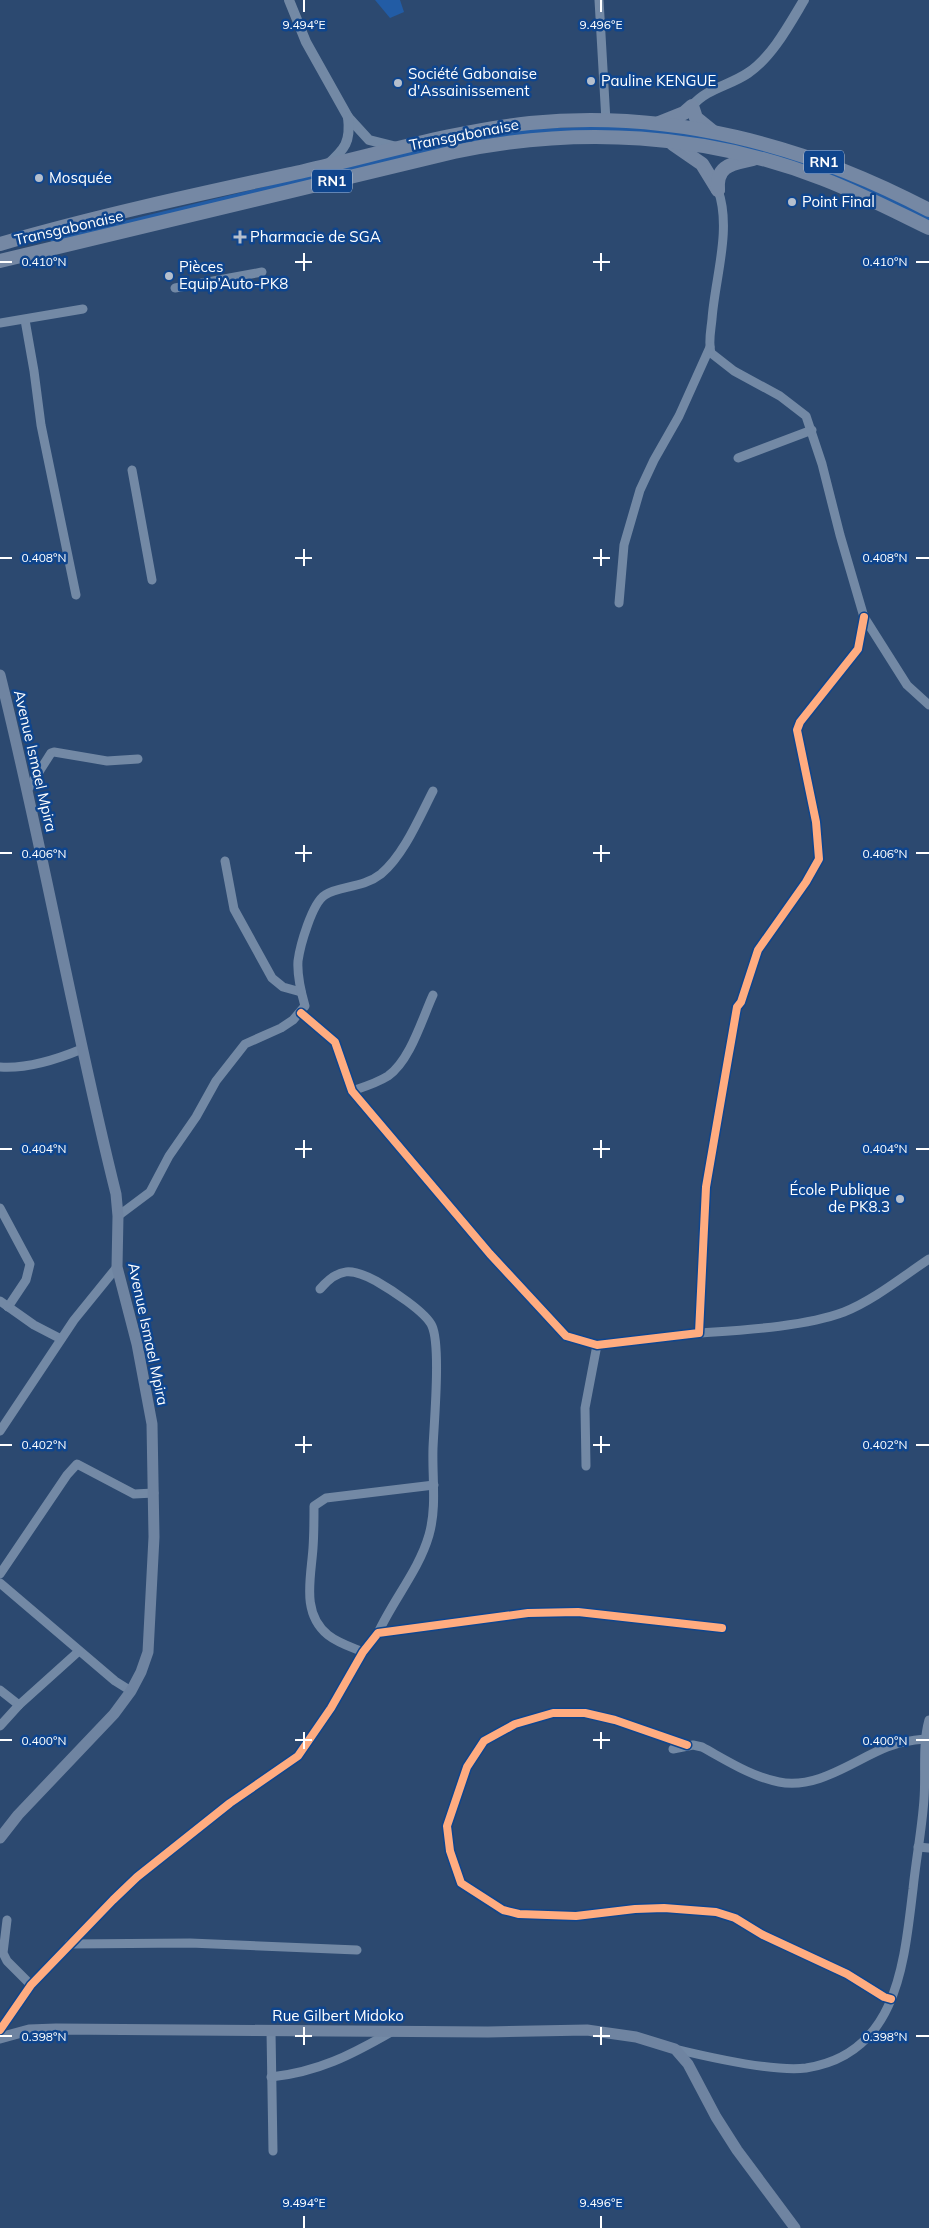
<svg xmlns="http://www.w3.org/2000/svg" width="929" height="2228" font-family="Mulish,sans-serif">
	<rect width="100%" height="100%" fill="#2c4970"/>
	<g fill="#225ca5">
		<polygon points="375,0 400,0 404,12 390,18"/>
		<path d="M613 126 686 132 796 158 897 200 929 217V222L685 137C615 128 545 129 476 141L51 242 50 239 439 144 528 129Z"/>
	</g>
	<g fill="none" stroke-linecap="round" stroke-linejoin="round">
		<g stroke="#7389a5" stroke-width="9">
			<polyline points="599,0 606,121"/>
			<path d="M718 190C732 229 715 278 712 319 711 330 708 342 711 353L734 371 780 396 806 416 822 464 840 535 864 617 907 685 929 705"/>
			<polyline points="175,288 262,272"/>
			<polyline points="25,320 34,371 41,425 76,595"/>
			<polyline points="0,323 83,309"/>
			<polyline points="738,458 812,430"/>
			<polyline points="132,470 152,580"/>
			<polyline points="619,603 624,545 640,490 654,460 679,416 710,347"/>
			<polyline points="28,789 51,753 54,752 107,761 138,759"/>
			<polyline points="225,861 234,909 272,978 283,987 301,992"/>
			<polyline points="301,1013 335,1042 352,1091 490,1254 566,1336 597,1345 699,1333 706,1187 737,1007 741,1002 758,950 806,882 819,859 816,822 797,730 800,722 858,649 864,617"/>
			<path d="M0 1067C27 1069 58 1059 82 1049"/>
			<path d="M352 1091C364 1087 377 1083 388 1076 410 1061 422 1019 433 995"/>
			<polyline points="0,1208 30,1264 26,1280 8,1307"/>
			<path d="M118 1216 150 1192 169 1156 196 1117 216 1081 245 1044 281 1028 293 1020 305 1006C301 992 297 976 298 961 300 946 312 903 325 895 340 885 362 889 381 874 404 855 420 816 433 791"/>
			<path d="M320 1289C339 1267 352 1268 376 1281 390 1289 426 1312 432 1326 441 1346 434 1423 433 1448 432 1477 437 1507 429 1535 419 1570 393 1600 378 1633"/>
			<polyline points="0,1301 34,1325 61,1339"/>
			<path d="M699 1333C742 1330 804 1327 844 1312 874 1300 902 1277 929 1259"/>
			<polyline points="0,1431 74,1320 117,1267"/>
			<polyline points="586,1466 585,1408 597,1345"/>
			<polyline points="0,1574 67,1475 77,1464 134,1494 154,1493"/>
			<polyline points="0,1583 115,1681 131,1691"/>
			<path d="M363 1652C351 1647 338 1643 328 1635 301 1613 311 1578 313 1548 314 1534 314 1520 314 1506L326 1498 434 1485"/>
			<polyline points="0,1690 19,1705"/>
			<polyline points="0,1726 19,1705 79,1651"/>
			<polyline points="687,1745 615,1720 585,1713 553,1713 515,1724 484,1741 467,1767 447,1826 450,1851 461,1883 503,1910 519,1914 576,1916 635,1909 664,1908 716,1912 735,1918 763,1935 847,1974 884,1997 891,1999"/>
			<path d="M673 1749 693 1745 702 1747C726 1760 752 1777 779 1782 817 1790 854 1760 887 1747 900 1742 912 1740 925 1739"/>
			<polyline points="918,1847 929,1848"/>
			<polyline points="7,1920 3,1953 7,1961 31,1985"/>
			<polyline points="69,1944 190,1943 357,1950"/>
			<polyline points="0,2030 31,1985 113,1900 137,1877 230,1803 298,1756 331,1708 363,1652 378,1633 528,1613 578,1612 722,1628"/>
			<polyline points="271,2031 273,2151"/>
			<path d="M675 2049C708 2057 773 2072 806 2068 898 2054 904 1962 913 1889 916 1859 922 1829 924 1799 926 1773 922 1745 929 1720"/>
			<path d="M271 2077C318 2072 351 2055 391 2032"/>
		</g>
		<g stroke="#7389a5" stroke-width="10">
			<polyline points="289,0 306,42 348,117 369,140 397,147"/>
			<path d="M692 106C707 88 729 86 748 73 772 57 789 25 804 0"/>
			<path d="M327 165C345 149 351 142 348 117"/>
		</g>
		<g stroke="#6f84a1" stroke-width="11">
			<path d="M0 675C43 847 73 1022 116 1194L118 1216 117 1267 137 1344 152 1424 154 1537 148 1652 141 1672 131 1691 114 1714 18 1815 0 1838"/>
			<polyline points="0,2038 29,2030 56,2029 488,2032 587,2030 636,2037 675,2049 688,2064 716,2117 737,2150 795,2228"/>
		</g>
		<g stroke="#7588a4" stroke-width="14">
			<polyline points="659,123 684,113 692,106 696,118 712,131"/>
			<polyline points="673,144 702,164 718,190"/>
			<path d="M718 190C716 164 733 164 753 159"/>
			<path d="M0 244C100 215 203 193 304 171 379 154 454 131 530 123 670 109 806 145 929 210"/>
			<path d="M0 261 454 152C577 126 705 133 823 179 859 193 894 211 929 228"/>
		</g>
		<g stroke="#0f458d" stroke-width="11">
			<g id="cycleway">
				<polyline points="301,1013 335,1042 352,1091 490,1254 566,1336 597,1345 699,1333 706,1187 737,1007 741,1002 758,950 806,882 819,859 816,822 797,730 800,722 858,649 864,617"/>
				<polyline points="687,1745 615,1720 585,1713 553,1713 515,1724 484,1741 467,1767 447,1826 450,1851 461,1883 503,1910 519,1914 576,1916 635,1909 664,1908 716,1912 735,1918 763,1935 847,1974 884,1997 891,1999"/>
				<polyline points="0,2030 31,1985 113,1900 137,1877 230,1803 298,1756 331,1708 363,1652 378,1633 528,1613 578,1612 722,1628"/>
			</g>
		</g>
		<use href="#cycleway" stroke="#ffac80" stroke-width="8"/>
	</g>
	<path fill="none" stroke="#fff" stroke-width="2" d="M304 0V12M601 0V12M304 253V271M601 253V271M0 262H12M295 262H312M593 262H610M916 262H929M304 549V566M601 549V566M0 558H12M295 558H312M593 558H610M916 558H929M304 845V862M601 845V862M0 853H12M295 853H312M593 853H610M916 853H929M304 1140V1158M601 1140V1158M0 1149H12M295 1149H312M593 1149H610M916 1149H929M304 1436V1453M601 1436V1453M0 1445H12M295 1445H312M593 1445H610M916 1445H929M304 1732V1749M601 1732V1749M0 1740H12M295 1740H312M593 1740H610M916 1740H929M304 2027V2045M601 2027V2045M0 2036H12M295 2036H312M593 2036H610M916 2036H929M304 2216V2228M601 2216V2228"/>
	<g fill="#b5bfcd" stroke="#0f458d" stroke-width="2">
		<circle cx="591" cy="81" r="5"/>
		<circle cx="398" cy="83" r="5"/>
		<circle cx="39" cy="178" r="5"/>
		<circle cx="792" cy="202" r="5"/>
		<path d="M237.5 229.5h5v5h5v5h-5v5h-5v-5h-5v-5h5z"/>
		<circle cx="169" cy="276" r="5"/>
		<circle cx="900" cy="1199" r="5"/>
	</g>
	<g text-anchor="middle" stroke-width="5" stroke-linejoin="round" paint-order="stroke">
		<g fill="#0f458d" stroke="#b7c7dd" stroke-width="1">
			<rect x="804" y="150.5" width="40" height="23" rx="4"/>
			<rect x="312" y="169.5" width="40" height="23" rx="4"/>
		</g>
		<g font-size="14" font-weight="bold" fill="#fff">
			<text x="824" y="167">RN1</text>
			<text x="332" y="186">RN1</text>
		</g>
		<g font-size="15" fill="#fff" stroke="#0f458d" text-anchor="start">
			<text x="408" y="79">Société Gabonaise<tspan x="408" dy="17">d'Assainissement</tspan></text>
			<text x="601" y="86">Pauline KENGUE</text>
			<text x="49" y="183">Mosquée</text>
			<text x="802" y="207">Point Final</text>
			<text x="250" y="242">Pharmacie de SGA</text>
			<text x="179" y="272">Pièces<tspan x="179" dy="17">Equip’Auto-PK8</tspan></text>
			<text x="890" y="1195" text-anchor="end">École Publique<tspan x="890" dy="17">de PK8.3</tspan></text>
		</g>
		<g font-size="15" fill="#fff" stroke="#0f458d">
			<text transform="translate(464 135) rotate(-11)" y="5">Transgabonaise</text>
			<text transform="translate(69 228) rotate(-13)" y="5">Transgabonaise</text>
			<text transform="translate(35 761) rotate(77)" y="5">Avenue Ismael Mpira</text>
			<text transform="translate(148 1334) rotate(78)" y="5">Avenue Ismael Mpira</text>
			<text x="338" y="2021">Rue Gilbert Midoko</text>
		</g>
	</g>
	<g font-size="12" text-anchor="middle" fill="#fff" stroke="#0f458d" stroke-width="5" stroke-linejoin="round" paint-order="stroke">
		<text x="304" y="29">9.494°E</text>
		<text x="601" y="29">9.496°E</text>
		<text x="44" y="266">0.410°N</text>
		<text x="885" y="266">0.410°N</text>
		<text x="44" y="562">0.408°N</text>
		<text x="885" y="562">0.408°N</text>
		<text x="44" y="858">0.406°N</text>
		<text x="885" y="858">0.406°N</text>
		<text x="44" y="1153">0.404°N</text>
		<text x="885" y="1153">0.404°N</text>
		<text x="44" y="1449">0.402°N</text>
		<text x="885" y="1449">0.402°N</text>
		<text x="44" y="1745">0.400°N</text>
		<text x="885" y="1745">0.400°N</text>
		<text x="44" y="2041">0.398°N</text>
		<text x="885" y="2041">0.398°N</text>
		<text x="304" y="2207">9.494°E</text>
		<text x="601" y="2207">9.496°E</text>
	</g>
</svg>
